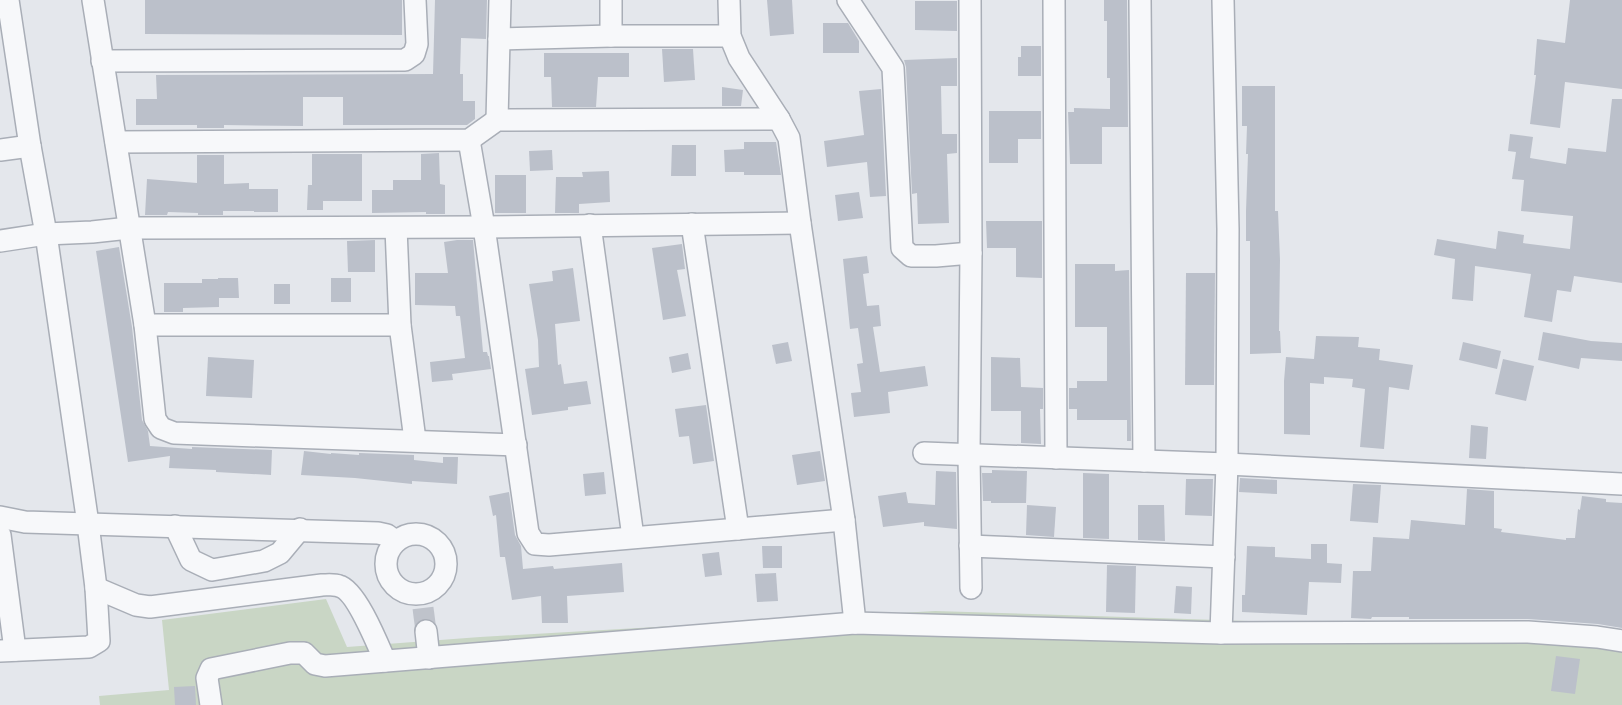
<svg xmlns="http://www.w3.org/2000/svg" width="1622" height="705" font-family="'Roboto Condensed',sans-serif">
	<rect width="100%" height="100%" fill="#e4e7ec"/>
	<polygon fill="#c9d6c5" points="326,599 347,647 480,637 935,611 1410,626 1622,642 1622,705 100,705 99,696 169,690 162,620"/>
	<g fill="#bbc0ca">
		<polygon points="145,0 402,0 402,35 145,34"/>
		<polygon points="435,0 487,0 486,39 461,38 460,74 463,74 463,101 475,101 475,119 467,125 343,125 343,97 303,97 303,126 224,125 224,128 197,128 197,125 136,125 136,99 157,99 156,75 433,74"/>
		<polygon points="767,0 792,0 794,34 770,36"/>
		<polygon points="1104,0 1127,0 1128,127 1102,127 1102,164 1070,164 1068,112 1074,112 1074,108 1110,109 1110,78 1107,78 1107,21 1104,21"/>
		<polygon points="1570,0 1622,0 1622,89 1565,82 1560,128 1530,124 1536,75 1534,75 1537,39 1565,43"/>
		<polygon points="915,1 957,1 957,31 915,30"/>
		<polygon points="823,23 848,23 859,41 859,53 823,53"/>
		<polygon points="1021,46 1041,46 1041,76 1018,76 1018,57 1021,57"/>
		<polygon points="662,49 693,49 695,80 664,82"/>
		<polygon points="544,53 629,53 629,77 598,77 596,107 552,107 551,77 544,77"/>
		<polygon points="957,58 957,86 941,86 942,134 957,134 957,153 947,154 949,223 918,224 917,193 912,194 906,67 904,60"/>
		<polygon points="1242,86 1275,86 1275,211 1278,211 1280,260 1279,331 1280,331 1281,353 1250,354 1250,241 1246,241 1246,211 1248,154 1246,154 1247,126 1242,126"/>
		<polygon points="722,87 743,90 741,106 722,106"/>
		<polygon points="881,89 886,196 870,197 867,162 827,167 824,141 864,135 859,91"/>
		<polygon points="1612,99 1622,99 1622,283 1574,276 1571,292 1557,290 1552,322 1524,317 1531,274 1475,266 1473,301 1452,299 1455,259 1434,255 1437,239 1496,249 1498,231 1524,235 1523,243 1570,249 1573,216 1521,211 1524,180 1512,179 1516,152 1508,151 1510,134 1533,137 1530,158 1566,164 1568,148 1606,152"/>
		<polygon points="989,111 1041,111 1041,139 1018,139 1018,163 989,163"/>
		<polygon points="744,142 776,142 781,175 744,175 744,172 725,172 724,150 744,149"/>
		<polygon points="672,145 696,145 696,176 671,176"/>
		<polygon points="552,150 553,170 530,171 529,151"/>
		<polygon points="439,153 440,184 445,185 445,214 426,214 426,212 372,213 372,190 393,190 393,180 421,180 421,154"/>
		<polygon points="312,154 362,154 362,201 323,201 323,210 307,210 308,185 312,185"/>
		<polygon points="197,155 224,155 224,184 249,183 249,189 278,189 278,212 254,212 254,211 223,211 223,215 198,215 198,213 168,212 167,215 145,215 147,179 197,183"/>
		<polygon points="609,171 610,202 579,204 579,213 555,213 556,177 583,177 582,172"/>
		<rect x="495" y="175" width="31" height="38"/>
		<polygon points="859,192 863,218 838,221 835,195"/>
		<polygon points="986,221 1042,221 1042,278 1016,277 1016,248 987,248"/>
		<polygon points="375,240 375,272 348,272 347,241"/>
		<polygon points="457,240 473,240 483,352 487,352 488,356 489,356 491,369 452,374 453,380 432,382 430,362 465,358 460,316 456,316 455,306 415,305 415,273 448,273 444,242"/>
		<polygon points="682,244 685,269 677,270 686,316 663,320 652,248"/>
		<polygon points="119,247 132,327 142,420 148,431 150,446 192,449 192,447 272,450 271,475 216,472 216,470 169,468 170,456 128,462 96,251"/>
		<polygon points="867,256 869,273 863,274 867,306 879,305 881,326 873,327 880,372 925,366 928,386 888,392 890,413 854,417 851,393 861,392 857,364 863,363 858,328 850,329 843,259"/>
		<polygon points="1075,264 1115,264 1115,271 1129,270 1131,441 1127,441 1127,420 1077,420 1077,409 1069,409 1069,388 1077,388 1077,381 1107,381 1107,327 1075,327"/>
		<polygon points="573,268 580,321 555,324 558,365 561,364 564,384 587,381 591,404 568,407 568,410 532,415 525,369 539,367 538,340 529,284 553,281 552,271"/>
		<polygon points="1186,273 1215,273 1214,385 1185,385"/>
		<polygon points="218,278 238,278 239,298 219,298 219,307 183,308 183,312 164,312 164,283 202,283 202,279 218,279"/>
		<rect x="331" y="278" width="20" height="24"/>
		<rect x="274" y="284" width="16" height="20"/>
		<polygon points="1543,332 1591,341 1622,343 1622,361 1581,358 1579,369 1538,360"/>
		<polygon points="1316,336 1359,337 1358,347 1380,349 1379,360 1413,365 1409,390 1389,387 1384,449 1360,447 1365,389 1352,387 1353,379 1324,377 1324,384 1310,383 1310,435 1284,434 1284,381 1286,357 1314,359"/>
		<polygon points="788,342 792,361 776,364 772,345"/>
		<polygon points="1463,342 1501,351 1497,369 1459,360"/>
		<polygon points="688,353 691,369 672,373 669,357"/>
		<polygon points="208,357 254,360 252,398 206,396"/>
		<polygon points="991,357 1020,358 1021,387 1043,388 1043,409 1040,409 1041,444 1021,443 1021,411 991,411"/>
		<polygon points="1503,359 1534,366 1526,401 1495,394"/>
		<polygon points="706,405 714,461 693,464 689,436 679,437 675,409"/>
		<polygon points="1471,425 1488,427 1486,459 1469,458"/>
		<polygon points="304,451 331,454 331,453 359,455 359,453 414,455 414,460 443,463 443,457 458,457 457,484 412,481 412,484 355,478 301,475"/>
		<polygon points="820,451 825,481 797,485 792,455"/>
		<polygon points="992,470 1027,471 1026,503 991,503 991,501 983,501 982,473 992,473"/>
		<polygon points="936,471 956,472 957,529 924,526 924,522 883,527 878,496 906,492 908,503 935,505"/>
		<polygon points="604,472 606,494 585,496 583,474"/>
		<polygon points="1083,473 1109,474 1109,539 1083,538"/>
		<polygon points="1240,478 1277,480 1277,494 1239,492"/>
		<polygon points="1186,479 1213,479 1212,516 1185,515"/>
		<polygon points="1353,484 1381,485 1378,523 1350,521"/>
		<polygon points="1467,489 1494,491 1494,528 1502,529 1501,532 1566,540 1566,538 1575,538 1578,509 1580,510 1582,496 1606,499 1606,502 1622,503 1622,628 1598,624 1528,619 1409,619 1409,617 1372,617 1371,619 1351,618 1353,571 1371,571 1373,537 1409,539 1411,520 1465,525"/>
		<polygon points="509,492 515,535 521,546 523,569 553,566 554,569 622,563 624,592 567,596 568,623 542,623 541,596 512,600 505,557 500,557 496,515 493,516 489,496"/>
		<polygon points="1027,505 1056,507 1054,537 1026,535"/>
		<polygon points="1138,505 1164,505 1165,541 1138,540"/>
		<polygon points="1311,544 1327,544 1327,563 1342,564 1341,583 1309,582 1307,615 1242,612 1242,595 1245,595 1247,546 1275,547 1275,557 1311,559"/>
		<polygon points="762,546 782,546 782,568 763,568"/>
		<polygon points="719,552 722,575 705,577 702,554"/>
		<polygon points="1107,565 1136,566 1135,613 1106,612"/>
		<polygon points="776,573 778,601 757,602 755,574"/>
		<polygon points="1176,586 1192,587 1191,614 1174,613"/>
		<polygon points="1556,656 1580,659 1575,694 1551,691"/>
		<polygon points="195,686 196,705 175,705 174,687"/>
	</g>
	<g fill="none" stroke-linecap="round" stroke-linejoin="round">
		<polyline stroke="#bfc3cb" stroke-width="21" stroke-dasharray="21 10" stroke-linecap="butt" points="423,608 426,631"/>
		<g stroke="#a9aeb7" stroke-width="24">
			<g id="minor">
				<polyline points="93,0 145,325 155,419 161,428 174,433 516,445"/>
				<polyline points="729,0 730,36 739,58 779,119 789,138 800,223 844,520 855,623"/>
				<polyline points="848,0 893,68 902,248 911,256 936,256 971,253"/>
				<polyline points="970,0 971,253 969,455 971,588"/>
				<polyline points="1054,0 1056,458"/>
				<polyline points="1140,0 1144,461"/>
				<polyline points="611,36 611,0"/>
				<polyline points="499,39 611,36 730,36"/>
				<polyline points="102,61 405,60 414,54 417,44 415,0"/>
				<polyline points="497,120 500,0"/>
				<polyline points="469,140 484,227 528,533 535,544 549,545 844,520"/>
				<polyline points="116,142 469,140 497,120 779,119"/>
				<polyline points="0,150 30,146"/>
				<polyline points="692,224 738,529"/>
				<polyline points="590,225 633,537"/>
				<polyline points="396,228 400,325 415,440"/>
				<polyline points="0,241 46,234 92,232 129,228 484,227 800,223"/>
				<polyline points="145,325 400,325"/>
				<polyline points="924,453 1227,464 1622,484"/>
				<polyline points="0,517 25,522 378,533 387,535 395,541"/>
				<polyline points="175,526 191,560 212,570 264,561 280,553 300,529"/>
				<circle cx="416" cy="564" r="30"/>
				<polyline points="0,535 15,650"/>
				<polyline points="970,546 1224,557"/>
				<path d="M96 588 136 605 150 607 322 585C327 585 334 584 339 586 356 590 378 645 385 661"/>
				<polyline points="426,631 429,658"/>
				<polyline points="1221,633 1227,464 1228,229 1223,0"/>
				<polyline points="0,651 89,647 99,641 96,588 88,524 46,234 30,146 8,0"/>
				<polyline points="211,705 207,678 211,669 290,653 304,653 315,664 325,666 855,623 1221,633 1528,632 1597,637 1622,641"/>
			</g>
		</g>
		<use href="#minor" stroke="#f7f8fa" stroke-width="21"/>
	</g>
</svg>
